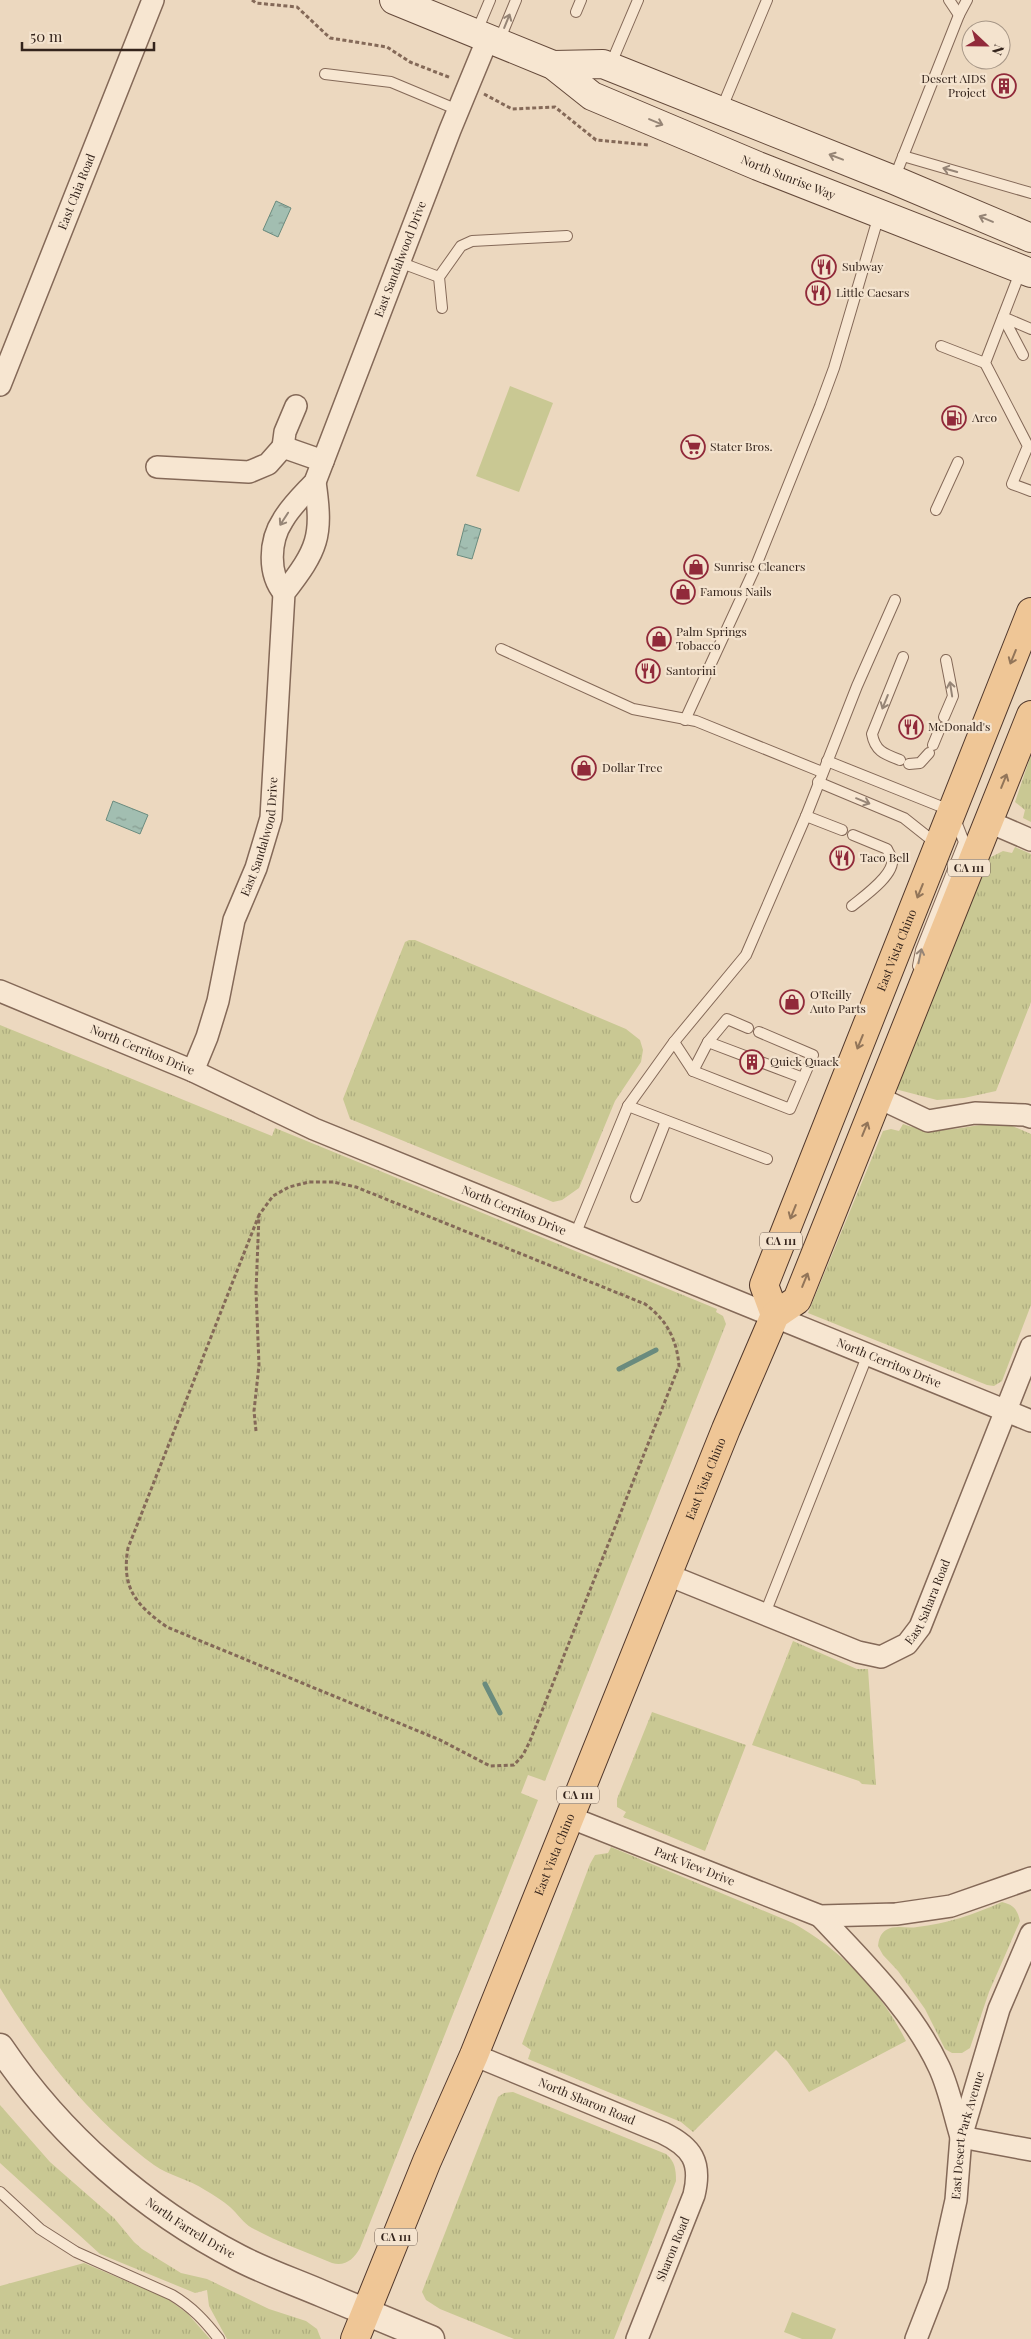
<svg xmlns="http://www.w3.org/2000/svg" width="1031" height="2339" font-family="'Playfair Display',serif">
	<defs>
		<pattern id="grass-tufts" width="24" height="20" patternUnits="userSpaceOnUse" patternTransform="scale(1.25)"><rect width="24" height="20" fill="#c9c893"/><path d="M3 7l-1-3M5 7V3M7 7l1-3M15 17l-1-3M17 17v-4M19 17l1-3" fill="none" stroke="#adac7e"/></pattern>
		<pattern id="water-ripples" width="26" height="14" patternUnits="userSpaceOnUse" patternTransform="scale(1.25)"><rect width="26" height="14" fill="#a2beb1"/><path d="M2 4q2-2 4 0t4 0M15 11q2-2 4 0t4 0" fill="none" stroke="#859a8f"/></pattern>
	</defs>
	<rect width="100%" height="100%" fill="#ecd8bf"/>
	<g fill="url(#grass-tufts)">
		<polygon points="1031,755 1031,822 1023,818 1025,810 1015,802"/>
		<polygon points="1015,847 1031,854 1031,1002 996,1091 964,1098 937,1100 895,1089 989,858 1003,851 1012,853"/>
		<polygon points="409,940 415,940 626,1029 640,1040 643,1050 641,1062 615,1101 579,1188 562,1200 553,1202 350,1119 343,1099 405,942"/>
		<path d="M0 1025 272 1136 275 1128 717 1309 716 1312 723 1316 726 1324 545 1781 528 1775 521 1793 538 1800 360 2248C354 2259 345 2267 332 2263 306 2252 277 2242 252 2228 243 2223 238 2214 230 2207 223 2201 214 2195 205 2190 189 2179 169 2176 154 2165 91 2119 40 2054 0 1988Z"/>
		<path d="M994 1123 1010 1125 1031 1134V1305L1002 1381 994 1386 987 1385 808 1313 883 1131 891 1129 899 1131 903 1124C934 1136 962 1127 994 1123Z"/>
		<polygon points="793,1641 857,1669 868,1669 876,1785 862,1784 859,1781 752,1745"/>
		<polygon points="652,1712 746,1745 705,1851 623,1817 626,1812 617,1807 617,1799"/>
		<path d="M611 1847 793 1923C841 1950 881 1991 906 2041L809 2092 787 2061 776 2050 693 2132 681 2122 528 2059 531 2050 522 2044 590 1864 595 1855 608 1853Z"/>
		<path d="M1002 1902C1014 1905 1017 1909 1020 1921L989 1992 970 2048 962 2053H952L945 2049 925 2009 898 1971 883 1955 878 1946C879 1939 880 1934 886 1930 896 1924 906 1929 917 1927 946 1924 975 1914 1002 1902Z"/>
		<path d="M513 2092 666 2154C675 2161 676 2170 676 2181L614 2339H514L440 2309 426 2300 422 2292 498 2097 504 2093Z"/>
		<polygon points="0,2105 50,2162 114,2218 134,2242 142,2249 181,2273 207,2279 269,2309 306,2321 317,2329 321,2339 227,2339 209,2306 207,2290 195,2293 100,2254 0,2163"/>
		<polygon points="84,2263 168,2299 188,2314 210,2339 0,2339 0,2286"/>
	</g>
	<g fill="#c9c893">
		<polygon points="510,386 553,403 519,492 476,476"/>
		<polygon points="792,2312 836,2329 832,2339 802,2339 784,2332"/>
	</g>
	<g fill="url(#water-ripples)" stroke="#6a8b7e">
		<polygon points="276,201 291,208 278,237 263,230"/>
		<polygon points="465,524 481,529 472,559 457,555"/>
		<polygon points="113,801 148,815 140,834 106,820"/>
	</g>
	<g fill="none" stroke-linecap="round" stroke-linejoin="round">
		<g stroke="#6a8b7e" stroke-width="5">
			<polyline points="619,1369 656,1350"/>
			<polyline points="485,1684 500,1713"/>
		</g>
		<g stroke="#846958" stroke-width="12">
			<g id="service">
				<polyline points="949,0 959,15"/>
				<polyline points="576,12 581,0"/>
				<polyline points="477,31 490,0"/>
				<polyline points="499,41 516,0"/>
				<polyline points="610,66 638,0"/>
				<polyline points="325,74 391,82 458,110"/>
				<polyline points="721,110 767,0"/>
				<polyline points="903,156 1031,193"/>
				<polyline points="894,179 959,15 967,0"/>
				<polyline points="399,262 439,277"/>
				<polyline points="1021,270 985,363 1028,446 1012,484 1031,491"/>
				<polyline points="442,308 439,277 461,246 472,241 567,236"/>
				<polyline points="941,346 985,363"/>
				<polyline points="1023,355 1003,317 1031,329"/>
				<polyline points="936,510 958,462"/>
				<polyline points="501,649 633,709 696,721 822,772"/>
				<polyline points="944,717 953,696 946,660"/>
				<polyline points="685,720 755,568 820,406 834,368 879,215"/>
				<polyline points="933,745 940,728"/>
				<path d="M900 760C884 754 875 751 872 734L903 657"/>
				<polyline points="827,761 952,811 964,842 921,950 918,966"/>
				<polyline points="909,764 920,763 929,753"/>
				<polyline points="818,782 904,818 938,845"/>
				<polyline points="806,816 842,830"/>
				<path d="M852 906C863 897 895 875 892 859 891 856 888 852 887 849L853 835"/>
				<polyline points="674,1042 693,1071 790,1109 813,1055 759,1032"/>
				<polyline points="708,1042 803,1078"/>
				<polyline points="693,1071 708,1042 727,1019 748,1028"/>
				<polyline points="628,1106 767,1159"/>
				<polyline points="636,1197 666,1121"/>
				<polyline points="575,1235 628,1106 674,1042 746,955 806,816 857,686 895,600"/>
				<polyline points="764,1616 868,1354"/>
				<path d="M0 2192 40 2229 76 2252 172 2295C192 2307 205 2321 219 2339"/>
			</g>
		</g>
		<g stroke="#846958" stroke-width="24">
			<g id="minor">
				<path id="s1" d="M0 385 153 0"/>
				<polyline points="283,447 285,432 296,406"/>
				<polyline points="157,467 249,472 268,464 283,447 323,461"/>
				<path id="s2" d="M284 593C268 574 269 541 283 520 291 506 304 494 315 482L450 130 488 38"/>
				<polyline points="987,821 1031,840"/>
				<path id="s3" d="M0 991 193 1071 314 1129 1031 1421"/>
				<path id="s4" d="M193 1071 207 1037 218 1001 234 920 256 868 271 818 284 593C318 549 323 537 315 482"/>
				<polyline points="877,1097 928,1121 975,1113 1025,1115 1031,1117"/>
				<path id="s5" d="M668 1575 858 1652 881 1657 907 1644 920 1627 1031 1347"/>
				<path id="s6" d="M569 1817 820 1916 896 1914 951 1906 1031 1878"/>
				<path d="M820 1916C863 1962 912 2009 939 2067 949 2088 954 2114 961 2137L1031 2150"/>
				<path id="s7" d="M474 2055 663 2133C692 2147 702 2162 694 2195L637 2339"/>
				<path id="s8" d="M916 2339 937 2285 956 2200 961 2137 999 2009 1031 1934"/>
			</g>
		</g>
		<g stroke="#846958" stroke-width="29">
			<g id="tertiary">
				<path id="s9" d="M0 2047C60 2136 144 2209 239 2258 266 2272 295 2282 323 2294 359 2309 395 2324 431 2339"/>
			</g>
		</g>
		<g stroke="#654a3b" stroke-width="30">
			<g id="secondary">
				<path id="s10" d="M394 0 553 65 592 96 758 166 1031 273"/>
				<polyline points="553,65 603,64 894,180 1031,238"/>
			</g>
		</g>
		<g stroke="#51382c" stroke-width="30">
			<g id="primary">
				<path id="s11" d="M775 1315 764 1285 1031 612"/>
				<path id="s12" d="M355 2339 427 2161 474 2055 726 1429 775 1315 797 1300 1031 715"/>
			</g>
		</g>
		<g stroke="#846958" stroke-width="3" stroke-dasharray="4 2.5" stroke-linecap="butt">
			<polyline points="252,0 256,3 297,7 330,38 387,47 410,62 451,78"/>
			<polyline points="484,94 512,109 555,107 596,140 649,145"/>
			<path d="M256 1431 254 1411 259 1365 256 1291 259 1215 273 1196 289 1187 309 1182H333L356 1187 645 1304C667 1320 677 1340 679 1366L530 1741 523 1755 514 1765 490 1766 440 1740 167 1627C136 1605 121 1588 128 1548L259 1215"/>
		</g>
		<use href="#service" stroke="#f7e6d1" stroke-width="10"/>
		<use href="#minor" stroke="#f7e6d1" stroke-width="21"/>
		<use href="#tertiary" stroke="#f7e6d1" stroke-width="26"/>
		<use href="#secondary" stroke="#f7e6d1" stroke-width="28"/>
		<use href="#primary" stroke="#efc696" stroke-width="28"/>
	</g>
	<defs><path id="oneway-shaft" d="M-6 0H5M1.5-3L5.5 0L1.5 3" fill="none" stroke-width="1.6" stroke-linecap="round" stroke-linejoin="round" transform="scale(1.25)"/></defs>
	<g stroke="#968576">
		<use href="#oneway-shaft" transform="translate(507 21) rotate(-68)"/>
		<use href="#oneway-shaft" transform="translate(656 122) rotate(23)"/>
		<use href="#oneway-shaft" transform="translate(836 157) rotate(-159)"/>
		<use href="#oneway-shaft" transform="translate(950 170) rotate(-164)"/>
		<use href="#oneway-shaft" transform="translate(986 219) rotate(-157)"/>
		<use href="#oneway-shaft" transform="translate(284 519) rotate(123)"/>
		<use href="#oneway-shaft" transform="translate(951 689) rotate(-99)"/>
		<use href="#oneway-shaft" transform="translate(885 702) rotate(112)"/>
		<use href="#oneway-shaft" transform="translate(863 801) rotate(22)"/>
		<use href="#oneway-shaft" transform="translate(920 956) rotate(-78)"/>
	</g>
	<g stroke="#927559">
		<use href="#oneway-shaft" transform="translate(1013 657) rotate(112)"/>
		<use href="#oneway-shaft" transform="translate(1004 781) rotate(-68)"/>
		<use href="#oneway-shaft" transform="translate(920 891) rotate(112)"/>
		<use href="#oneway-shaft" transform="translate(860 1042) rotate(112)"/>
		<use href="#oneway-shaft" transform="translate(865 1129) rotate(-68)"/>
		<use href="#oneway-shaft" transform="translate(793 1212) rotate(112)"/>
		<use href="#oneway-shaft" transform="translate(805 1280) rotate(-68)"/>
	</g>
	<defs>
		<g id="building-ring" transform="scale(1.25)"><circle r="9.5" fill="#f4e3ce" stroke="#912a3a" stroke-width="1.5"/><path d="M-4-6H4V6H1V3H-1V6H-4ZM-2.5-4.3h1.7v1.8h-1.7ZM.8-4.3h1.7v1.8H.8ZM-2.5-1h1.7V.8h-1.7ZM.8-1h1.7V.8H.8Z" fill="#912a3a"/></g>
		<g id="restaurant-ring" transform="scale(1.25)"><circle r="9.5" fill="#f4e3ce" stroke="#912a3a" stroke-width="1.5"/><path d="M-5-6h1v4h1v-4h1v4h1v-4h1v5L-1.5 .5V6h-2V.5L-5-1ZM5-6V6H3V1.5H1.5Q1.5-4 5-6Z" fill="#912a3a"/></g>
		<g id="fuel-ring" transform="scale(1.25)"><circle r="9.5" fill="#f4e3ce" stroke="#912a3a" stroke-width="1.5"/><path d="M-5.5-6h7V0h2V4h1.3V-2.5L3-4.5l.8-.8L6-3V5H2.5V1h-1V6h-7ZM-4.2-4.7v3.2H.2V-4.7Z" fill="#912a3a"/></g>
		<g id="supermarket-ring" transform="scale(1.25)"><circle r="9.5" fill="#f4e3ce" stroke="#912a3a" stroke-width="1.5"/><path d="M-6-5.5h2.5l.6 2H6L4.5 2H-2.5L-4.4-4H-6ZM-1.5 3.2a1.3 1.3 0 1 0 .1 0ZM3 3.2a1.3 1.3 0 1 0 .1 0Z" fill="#912a3a"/></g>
		<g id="shop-ring" transform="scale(1.25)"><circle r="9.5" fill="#f4e3ce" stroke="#912a3a" stroke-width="1.5"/><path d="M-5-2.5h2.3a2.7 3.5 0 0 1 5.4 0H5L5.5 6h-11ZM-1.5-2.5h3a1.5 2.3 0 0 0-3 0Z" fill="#912a3a"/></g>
	</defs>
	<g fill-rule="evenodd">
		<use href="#building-ring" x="1004" y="86"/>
		<use href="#restaurant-ring" x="824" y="267"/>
		<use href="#restaurant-ring" x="818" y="293"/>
		<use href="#fuel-ring" x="954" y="418"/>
		<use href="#supermarket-ring" x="693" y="447"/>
		<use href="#shop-ring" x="696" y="567"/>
		<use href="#shop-ring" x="683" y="592"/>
		<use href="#shop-ring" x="659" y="639"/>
		<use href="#restaurant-ring" x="648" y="671"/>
		<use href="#restaurant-ring" x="911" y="727"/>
		<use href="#shop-ring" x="584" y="768"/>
		<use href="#restaurant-ring" x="842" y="858"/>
		<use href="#shop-ring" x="792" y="1002"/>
		<use href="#building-ring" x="752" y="1062"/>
	</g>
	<g text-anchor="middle" stroke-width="4.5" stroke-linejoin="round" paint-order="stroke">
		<g fill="#f4e3ce" stroke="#6e5d51" stroke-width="1">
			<rect x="948" y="859.5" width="42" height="17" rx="4"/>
			<rect x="760" y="1232.5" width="42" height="17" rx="4"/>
			<rect x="557" y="1786.5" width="42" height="17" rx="4"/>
			<rect x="375" y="2228.5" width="42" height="17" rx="4"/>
		</g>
		<g font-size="11" font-weight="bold" fill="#34241c">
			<text x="969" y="872">CA 111</text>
			<text x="781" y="1245">CA 111</text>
			<text x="578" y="1799">CA 111</text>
			<text x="396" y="2241">CA 111</text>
		</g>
		<g font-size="12" fill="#34241c" stroke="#f4e3ce" text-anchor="start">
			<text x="986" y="83" text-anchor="end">Desert AIDS<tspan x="986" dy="14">Project</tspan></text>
			<text x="842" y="271">Subway</text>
			<text x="836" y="297">Little Caesars</text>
			<text x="972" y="422">Arco</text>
			<text x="710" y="451">Stater Bros.</text>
			<text x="714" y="571">Sunrise Cleaners</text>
			<text x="700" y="596">Famous Nails</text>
			<text x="676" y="636">Palm Springs<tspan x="676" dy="14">Tobacco</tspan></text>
			<text x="666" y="675">Santorini</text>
			<text x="928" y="731">McDonald's</text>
			<text x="602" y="772">Dollar Tree</text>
			<text x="860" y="862">Taco Bell</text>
			<text x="810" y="999">O'Reilly<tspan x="810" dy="14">Auto Parts</tspan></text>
			<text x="770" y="1066">Quick Quack</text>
		</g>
		<g font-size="12" fill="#34241c" stroke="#f4e3ce">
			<text dy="4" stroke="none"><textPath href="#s10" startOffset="434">North Sunrise Way</textPath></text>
			<text dy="4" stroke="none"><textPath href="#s1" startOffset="208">East Chia Road</textPath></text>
			<text dy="4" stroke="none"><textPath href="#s2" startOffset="366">East Sandalwood Drive</textPath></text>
			<text dy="4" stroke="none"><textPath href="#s4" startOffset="245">East Sandalwood Drive</textPath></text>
			<text dy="4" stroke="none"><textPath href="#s11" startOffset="392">East Vista Chino</textPath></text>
			<text dy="4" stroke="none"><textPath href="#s3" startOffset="154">North Cerritos Drive</textPath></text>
			<text dy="4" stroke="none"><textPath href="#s3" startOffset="559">North Cerritos Drive</textPath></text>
			<text dy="4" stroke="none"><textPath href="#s3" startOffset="964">North Cerritos Drive</textPath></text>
			<text dy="4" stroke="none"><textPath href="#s12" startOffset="929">East Vista Chino</textPath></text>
			<text dy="4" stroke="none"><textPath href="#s5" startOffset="305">East Sahara Road</textPath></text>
			<text dy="4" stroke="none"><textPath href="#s12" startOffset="524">East Vista Chino</textPath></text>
			<text dy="4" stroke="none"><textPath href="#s6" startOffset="135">Park View Drive</textPath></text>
			<text dy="4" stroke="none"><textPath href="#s7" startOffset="122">North Sharon Road</textPath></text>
			<text dy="4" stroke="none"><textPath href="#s8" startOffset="211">East Desert Park Avenue</textPath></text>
			<text dy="4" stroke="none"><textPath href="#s9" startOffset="265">North Farrell Drive</textPath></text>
			<text transform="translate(673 2249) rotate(-68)" y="4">Sharon Road</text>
		</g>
	</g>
	<g transform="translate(986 45) rotate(112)"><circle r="24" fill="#f4e3ce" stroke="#a79787"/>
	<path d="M0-4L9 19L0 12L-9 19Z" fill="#912a3a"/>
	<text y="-8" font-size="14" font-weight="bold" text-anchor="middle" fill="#34241c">N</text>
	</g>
	<path d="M22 42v8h132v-8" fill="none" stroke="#34241c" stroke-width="2.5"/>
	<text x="30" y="42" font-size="15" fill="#34241c" stroke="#f4e3ce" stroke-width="4" paint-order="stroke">50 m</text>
</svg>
